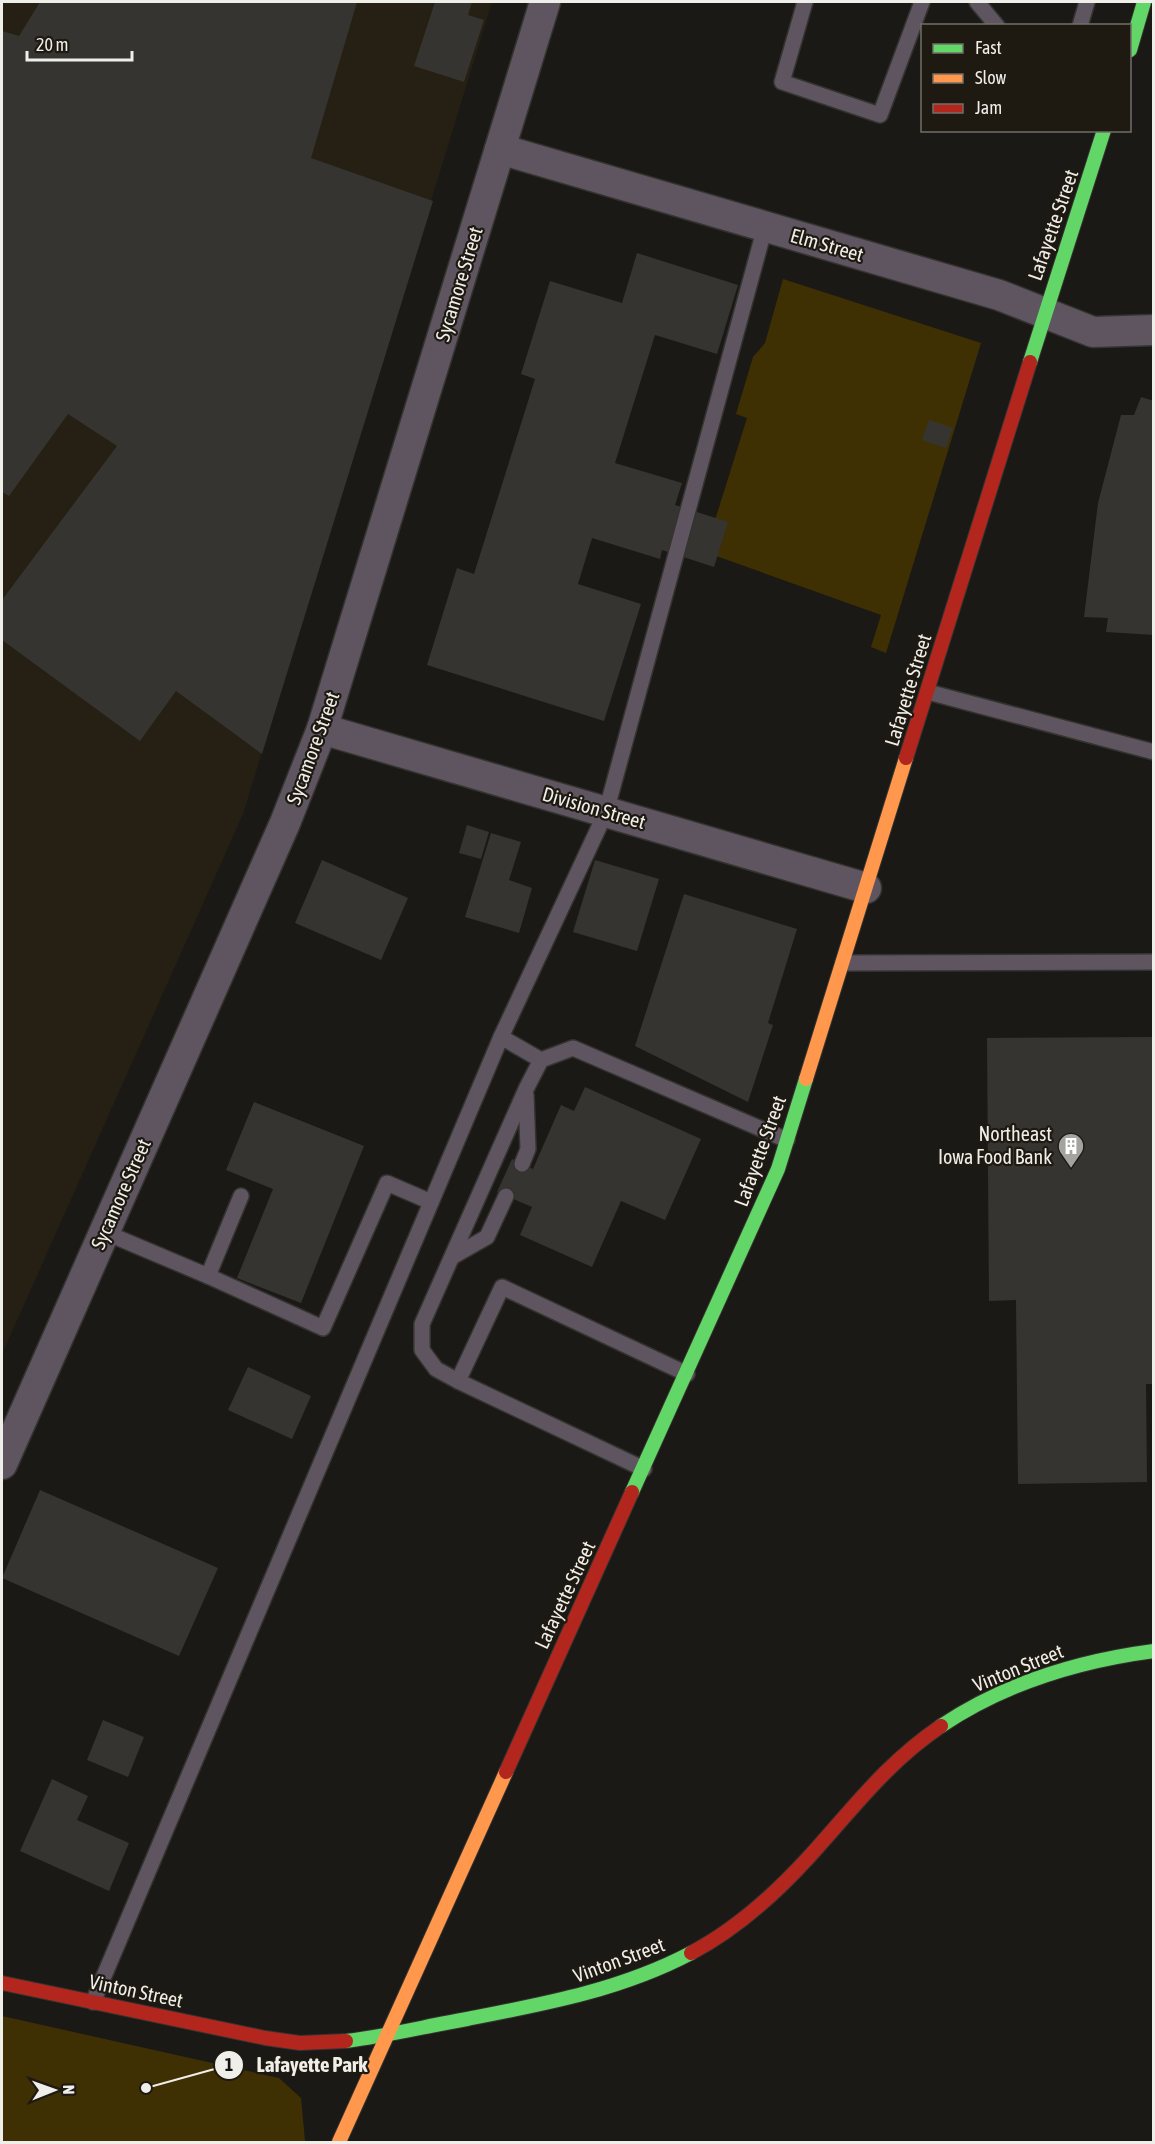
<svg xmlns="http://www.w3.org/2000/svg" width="1155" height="2144" font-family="'Asap Condensed',sans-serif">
	<rect width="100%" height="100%" fill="#1b1915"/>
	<polygon fill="#252013" points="2,2 492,2 243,814 2,1354"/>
	<g fill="#3e3003">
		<polygon points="783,279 981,343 886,653 871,647 881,615 705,552 747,418 736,414 753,357 765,343"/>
		<polygon points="2,2016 279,2078 301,2098 305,2141 304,2142 2,2142"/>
	</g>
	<g fill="#363430">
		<polygon points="40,2 357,2 311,158 433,201 262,754 176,691 140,741 2,640 2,600 117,446 68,414 9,496 2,492 2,31 19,36"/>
		<polygon points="435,2 472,2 468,15 484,20 464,82 414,66"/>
		<polygon points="637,253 738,285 717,354 655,335 615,463 682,483 675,505 728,522 714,567 662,550 660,559 592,538 578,584 641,604 604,721 427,665 457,568 474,574 535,379 521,374 550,281 622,303"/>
		<polygon points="1141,397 1154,401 1154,635 1106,632 1108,618 1084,617 1098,503 1121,415 1134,415"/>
		<polygon points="929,420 953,428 946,448 922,440"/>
		<polygon points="467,825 489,832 481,859 459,853"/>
		<polygon points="491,833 521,842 509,880 532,888 519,933 465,917"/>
		<polygon points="322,860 408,898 381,960 295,923"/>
		<polygon points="595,860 659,879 637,951 573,932"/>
		<polygon points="684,894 797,929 768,1023 773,1025 748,1102 635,1046"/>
		<polygon points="1154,1037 1154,1384 1146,1384 1147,1482 1018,1484 1016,1300 989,1301 987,1038"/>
		<polygon points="585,1087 701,1139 665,1220 621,1201 592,1267 520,1235 532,1207 497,1192 512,1159 533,1169 561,1105 574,1111"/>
		<polygon points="254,1102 364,1146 301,1303 237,1278 273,1189 226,1170"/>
		<polygon points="248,1367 311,1396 292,1439 228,1410"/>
		<polygon points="40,1490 218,1568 179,1656 2,1578"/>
		<polygon points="103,1720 144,1737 128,1777 87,1760"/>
		<polygon points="52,1779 88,1796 77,1820 129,1843 109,1891 20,1851"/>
	</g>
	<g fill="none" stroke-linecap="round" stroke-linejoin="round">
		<g stroke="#34332f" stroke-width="18">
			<g id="lane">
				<polyline points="805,2 782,82 880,115 922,2"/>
				<polyline points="977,2 997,26"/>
				<polyline points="1080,26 1087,2"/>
				<polyline points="928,692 1154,752"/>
				<polyline points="843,963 1154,962"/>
				<polyline points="501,1037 541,1060"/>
				<polyline points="522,1164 528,1149 526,1095"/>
				<polyline points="104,1232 208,1276 241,1196"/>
				<polyline points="452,1257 487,1237 506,1196"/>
				<polyline points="208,1276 323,1328 387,1183 431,1202"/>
				<polyline points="458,1381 502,1287 687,1374"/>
				<polyline points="644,1469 458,1381 436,1369 422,1350 422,1324 526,1089 541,1060 573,1048 787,1140"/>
				<polyline points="93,2002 501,1037 606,812 765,227"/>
			</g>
		</g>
		<g stroke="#34332f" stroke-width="33">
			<g id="street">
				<polyline points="500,149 999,295 1093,332 1154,330"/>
				<polyline points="322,729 866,888"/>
				<polyline points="2,1464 285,823 322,729 545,2"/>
			</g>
		</g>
		<g stroke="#34332f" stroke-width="16">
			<g id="fast">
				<polyline points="1130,50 1144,2"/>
				<polyline points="1030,362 1104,130"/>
				<polyline points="632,1492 778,1169 806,1079"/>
				<path d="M941 1726C1005 1683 1078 1661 1154 1651"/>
				<path d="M346 2041C387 2036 427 2026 467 2019 544 2004 621 1990 691 1953"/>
			</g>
		</g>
		<g stroke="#34332f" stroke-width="16">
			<g id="slow">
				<polyline points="806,1079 906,758"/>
				<polyline points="339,2142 506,1772"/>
			</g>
		</g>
		<g stroke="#34332f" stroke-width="16">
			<g id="jam">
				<polyline points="906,758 1030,362"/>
				<polyline points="506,1772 632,1492"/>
				<path d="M691 1953C735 1930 775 1894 808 1858 852 1810 885 1764 941 1726"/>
				<polyline points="2,1983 265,2038 300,2043 346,2041"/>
			</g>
		</g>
		<use href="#lane" stroke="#5e5560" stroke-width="15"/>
		<use href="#street" stroke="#5e5560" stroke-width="30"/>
		<use href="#fast" stroke="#63d668" stroke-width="14"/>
		<use href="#slow" stroke="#ff974d" stroke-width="14"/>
		<use href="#jam" stroke="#b3261e" stroke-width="14"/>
	</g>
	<defs>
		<g id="building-pin" transform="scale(1.35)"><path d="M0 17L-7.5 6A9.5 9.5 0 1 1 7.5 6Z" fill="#a5a39f" stroke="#1e1a12"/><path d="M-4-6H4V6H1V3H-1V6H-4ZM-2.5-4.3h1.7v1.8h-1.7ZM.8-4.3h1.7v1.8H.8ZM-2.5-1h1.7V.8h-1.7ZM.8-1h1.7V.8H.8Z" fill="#fff"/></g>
	</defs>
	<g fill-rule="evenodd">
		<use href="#building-pin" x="1071" y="1146"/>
	</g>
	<g text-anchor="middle" stroke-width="4.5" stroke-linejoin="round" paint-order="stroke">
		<g font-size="20" fill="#f0eee9" stroke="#1e1a12">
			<text transform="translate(1053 225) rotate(-71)" y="7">Lafayette Street</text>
			<text transform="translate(827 245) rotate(16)" y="7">Elm Street</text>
			<text transform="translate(459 284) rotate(-73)" y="7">Sycamore Street</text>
			<text transform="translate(908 690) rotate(-73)" y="7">Lafayette Street</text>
			<text transform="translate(313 748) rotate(-70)" y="7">Sycamore Street</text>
			<text transform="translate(594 808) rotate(16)" y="7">Division Street</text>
			<text transform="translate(760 1151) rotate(-70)" y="7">Lafayette Street</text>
			<text transform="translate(121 1194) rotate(-66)" y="7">Sycamore Street</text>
			<text transform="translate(565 1595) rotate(-65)" y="7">Lafayette Street</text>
			<text transform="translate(1018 1668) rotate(-22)" y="7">Vinton Street</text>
			<text transform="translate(619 1960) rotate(-20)" y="7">Vinton Street</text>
			<text transform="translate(136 1991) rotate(12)" y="7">Vinton Street</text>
		</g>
		<g font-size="20" fill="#f0eee9" stroke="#1e1a12" text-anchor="end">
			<text x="1052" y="1141">Northeast<tspan x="1052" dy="23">Iowa Food Bank</tspan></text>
		</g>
	</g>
	<path fill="none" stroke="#f0eee9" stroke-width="2" d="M146 2088L229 2065"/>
	<g fill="#f0eee9" stroke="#1e1a12" stroke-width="2">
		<circle cx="146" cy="2088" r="6"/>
		<circle cx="229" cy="2065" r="15"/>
	</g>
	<g font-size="18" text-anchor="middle" font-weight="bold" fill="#111">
		<text x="229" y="2071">1</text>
	</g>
	<g font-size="21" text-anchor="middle" font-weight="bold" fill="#f0eee9" stroke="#1e1a12" stroke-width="4.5" stroke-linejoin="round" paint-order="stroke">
		<text x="312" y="2072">Lafayette Park</text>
	</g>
	<rect width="1155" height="2144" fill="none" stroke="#f0eee9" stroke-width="6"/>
	<rect x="921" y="24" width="210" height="108" fill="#1e1a12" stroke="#726f68" stroke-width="1.5"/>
	<rect x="933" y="44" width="30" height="9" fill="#63d668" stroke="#726f68" stroke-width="1.5"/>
	<text x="975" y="54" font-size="18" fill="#f0eee9">Fast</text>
	<rect x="933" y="74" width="30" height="9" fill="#ff974d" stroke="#726f68" stroke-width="1.5"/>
	<text x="975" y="84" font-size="18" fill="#f0eee9">Slow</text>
	<rect x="933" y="104" width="30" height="9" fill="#b3261e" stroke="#726f68" stroke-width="1.5"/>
	<text x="975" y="114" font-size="18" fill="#f0eee9">Jam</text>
	<g transform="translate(54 2090) rotate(89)" stroke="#1e1a12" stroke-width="4.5" paint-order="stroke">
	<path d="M0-4.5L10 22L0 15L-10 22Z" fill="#f0eee9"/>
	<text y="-9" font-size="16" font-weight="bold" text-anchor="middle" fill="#f0eee9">N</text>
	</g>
	<path d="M27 51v9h105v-9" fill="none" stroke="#f0eee9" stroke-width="3"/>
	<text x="36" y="51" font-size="18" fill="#f0eee9" stroke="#1e1a12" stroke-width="4.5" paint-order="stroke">20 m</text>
</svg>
